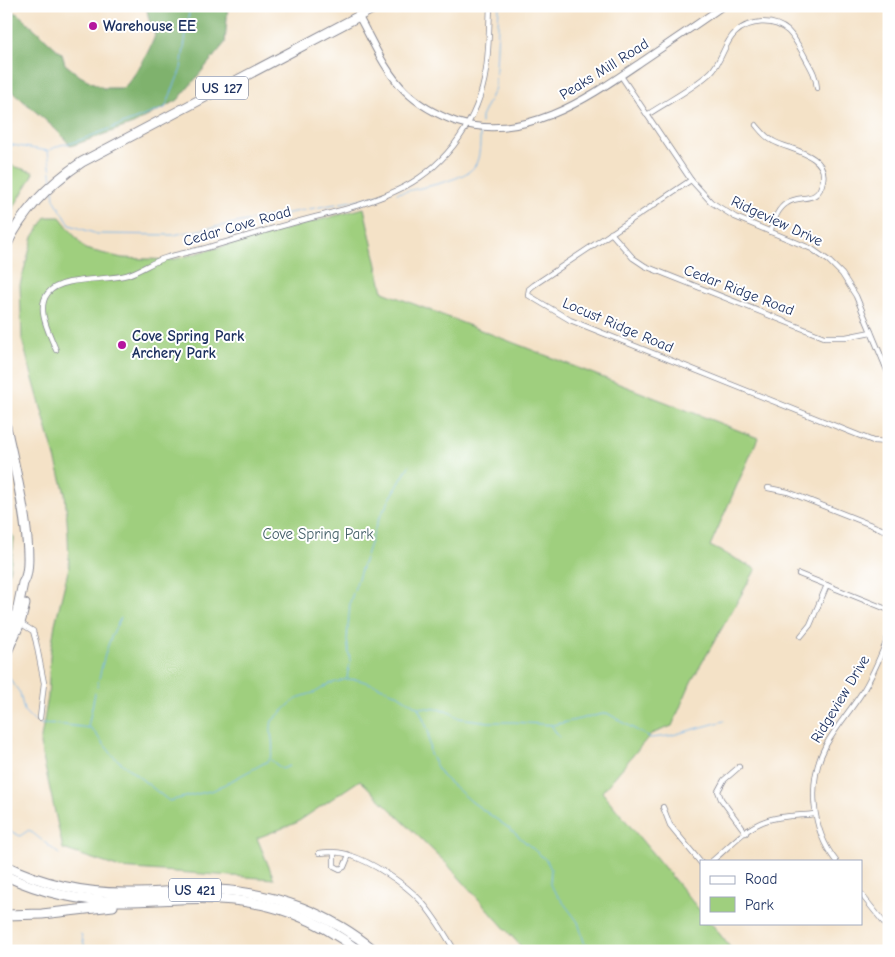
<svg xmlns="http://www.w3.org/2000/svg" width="895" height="957" font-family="'Comic Neue',sans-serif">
	<rect width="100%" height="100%" fill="#fff"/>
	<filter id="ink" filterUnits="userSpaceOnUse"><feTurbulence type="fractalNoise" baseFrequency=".02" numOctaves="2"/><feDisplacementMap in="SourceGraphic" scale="10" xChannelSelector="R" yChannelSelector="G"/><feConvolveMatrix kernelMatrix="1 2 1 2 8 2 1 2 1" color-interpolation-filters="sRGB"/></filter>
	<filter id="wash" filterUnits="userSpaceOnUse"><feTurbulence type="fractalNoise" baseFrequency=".0096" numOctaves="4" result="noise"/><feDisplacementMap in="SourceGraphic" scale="20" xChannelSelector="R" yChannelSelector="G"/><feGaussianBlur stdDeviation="1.12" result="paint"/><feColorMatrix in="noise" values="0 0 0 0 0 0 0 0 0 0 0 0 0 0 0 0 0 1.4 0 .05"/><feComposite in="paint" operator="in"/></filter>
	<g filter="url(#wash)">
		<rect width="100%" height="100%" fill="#f4e2c7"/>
		<g fill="#9fcf7e" stroke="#5d7f6e">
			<polygon points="6,164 33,172 32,177 6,220"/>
			<polygon points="364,208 383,292 758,438 710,546 756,569 691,682 672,726 651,734 602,792 701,912 701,923 711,923 733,951 525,951 447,864 360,780 296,823 257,838 274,879 120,868 63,849 40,744 48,697 50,655 55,624 69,567 68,534 65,493 22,340 20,285 33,237 46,217 60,217 85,249 122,258 172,260"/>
			<polygon points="6,525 14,538 13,549 6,590"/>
		</g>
		<path fill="#7fb26d" stroke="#4d7066" d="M146 6H228L225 43 178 100 133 124 71 146C52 123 27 106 6 85V8L18 14 37 31 62 54 65 64 80 76 103 88H123C133 80 151 49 155 35L150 24Z"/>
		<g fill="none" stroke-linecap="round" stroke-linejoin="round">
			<g stroke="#78b7ec" stroke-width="1">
				<polyline points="481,123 481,117 495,88 499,6"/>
				<polyline points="6,144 48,151 60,145 72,143 165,108 181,69 190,6"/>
				<polyline points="48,151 52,180"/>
				<polyline points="53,189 54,199 70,225 97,234 173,235 378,196"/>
				<path d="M397 193C415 189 463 181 474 167 481 158 480 140 480 129"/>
				<polyline points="8,676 20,693 24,711 35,722"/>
				<polyline points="347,678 350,661 347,640 350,602 378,520 409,466"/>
				<path d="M97 687C103 662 107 640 121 618"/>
				<polyline points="6,689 10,681"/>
				<polyline points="418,707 428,730 430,754 442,776 472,802 510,829 546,860 551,869 550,885 578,922 584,942 593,951"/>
				<path d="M40 724 65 725 91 728 114 757 169 801 214 790 268 761C278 749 268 735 272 721L290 704 300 697 316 692 329 684 347 679 359 680 378 686 397 694 417 707 446 710 459 718 489 722H514L553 725 607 713 650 738 669 736 724 721"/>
				<polyline points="551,725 559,737"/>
				<polyline points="88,727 95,693"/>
				<polyline points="271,760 282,769 289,766"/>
				<polyline points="6,829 20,836 29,830 59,854"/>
				<polyline points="81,934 86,951"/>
			</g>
		</g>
	</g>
	<g filter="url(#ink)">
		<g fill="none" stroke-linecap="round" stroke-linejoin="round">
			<g stroke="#888892" stroke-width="6">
				<g id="street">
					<polyline points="621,76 691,180 711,202 735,217 812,249 829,261 842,274 856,296 889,375"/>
					<path d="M647 115C668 101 693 89 711 72 722 61 724 43 735 33 749 20 773 18 788 31 795 38 800 48 805 57 811 68 816 75 817 88"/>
					<path d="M756 125C761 131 765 137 773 141 789 150 828 154 823 180 818 206 801 193 787 203 777 209 774 221 770 232"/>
					<polyline points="691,180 534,285 529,289 528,295 570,320 873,441 889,442"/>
					<polyline points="611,233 633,258 645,266 824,337 846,337 871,332"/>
					<path d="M56 350C50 334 35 309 48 293 61 276 106 281 127 275 140 271 152 262 165 258 177 254 190 252 202 249 231 241 260 232 289 224 328 213 369 205 404 187 448 164 479 119 486 70 489 49 489 28 490 6"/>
					<polyline points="768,488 788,492 889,532"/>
					<polyline points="799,574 889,610"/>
					<polyline points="20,623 33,631 36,642 44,683 40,718"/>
					<polyline points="801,636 810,625 827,585"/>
					<polyline points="739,767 724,780 718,791 721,799 746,833"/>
					<polyline points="663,807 670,825 701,863"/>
					<path d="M319 853C329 852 340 851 349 855 372 862 404 883 420 900 434 915 445 934 455 951"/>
					<polyline points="334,853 334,866 340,869 344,867 349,855"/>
					<path d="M712 861C728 848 745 828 765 821 780 815 800 816 815 814"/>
					<path d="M836 861C811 829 807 781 826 745 836 727 850 711 861 694 873 676 881 655 889 635"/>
					<polyline points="861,894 889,929"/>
				</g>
			</g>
			<g stroke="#888892" stroke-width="8">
				<path id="secondary" d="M359 17C373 42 384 70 405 91 419 105 438 115 457 122 525 143 588 98 641 62 669 43 696 25 723 6"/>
			</g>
			<g stroke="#888892" stroke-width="11">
				<g id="highway">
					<path d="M6 246C23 210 49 184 82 162L378 6"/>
					<path d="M6 427C12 455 39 562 23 583L17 612 6 638"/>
					<polyline points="6,654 20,623 25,604"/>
					<path d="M6 866C43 884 83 893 124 893 155 894 187 889 218 890 275 893 331 914 375 951"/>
					<path d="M6 876C43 893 83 902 124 901 156 901 188 897 219 899 273 902 317 918 359 951"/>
					<polyline points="6,915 42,914 113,906"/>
				</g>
			</g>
			<use href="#street" stroke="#fff" stroke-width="4.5"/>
			<use href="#secondary" stroke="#fff" stroke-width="6"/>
			<use href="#highway" stroke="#fff" stroke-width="9"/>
		</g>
	</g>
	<g fill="#b5179e" stroke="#fff" stroke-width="2">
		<circle cx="93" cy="26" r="5"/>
		<circle cx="122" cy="345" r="5"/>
	</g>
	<g text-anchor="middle" stroke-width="4" stroke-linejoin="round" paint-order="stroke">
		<g fill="#fff" stroke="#5f6d8e" stroke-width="1">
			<rect x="196" y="76.5" width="52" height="23" rx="4"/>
			<rect x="169" y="878.5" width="52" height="23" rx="4"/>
		</g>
		<g font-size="14" font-weight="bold" fill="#1b2f5e">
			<text x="222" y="93">US 127</text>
			<text x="195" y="895">US 421</text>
		</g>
		<g font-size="15" font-weight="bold" fill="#1b2f5e" stroke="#fff" text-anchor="start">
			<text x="103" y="31">Warehouse EE</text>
			<text x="132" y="341">Cove Spring Park<tspan x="132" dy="17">Archery Park</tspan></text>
		</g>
		<g font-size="15" fill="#1b2f5e" stroke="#fff">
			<text transform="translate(604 69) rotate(-32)" y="5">Peaks Mill Road</text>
			<text transform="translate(777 221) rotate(25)" y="5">Ridgeview Drive</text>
			<text transform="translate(237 226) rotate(-16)" y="5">Cedar Cove Road</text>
			<text transform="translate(739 290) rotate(21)" y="5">Cedar Ridge Road</text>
			<text transform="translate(618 325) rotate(23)" y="5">Locust Ridge Road</text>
			<text transform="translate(840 699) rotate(-59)" y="5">Ridgeview Drive</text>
		</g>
		<g font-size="15" fill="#435f68" stroke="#fff">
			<text x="318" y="539">Cove Spring Park</text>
		</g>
	</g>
	<rect width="895" height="957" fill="none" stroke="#fff" stroke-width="25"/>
	<rect x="700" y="860" width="162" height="65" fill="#ffffff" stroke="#a4acbf"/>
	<rect x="710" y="876" width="25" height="8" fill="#ffffff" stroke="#a4acbf"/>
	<text x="745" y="884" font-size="15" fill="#1b2f5e">Road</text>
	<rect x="710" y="897" width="25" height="15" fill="#9fcf7e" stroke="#a4acbf"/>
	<text x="745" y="910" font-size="15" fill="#1b2f5e">Park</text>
</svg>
